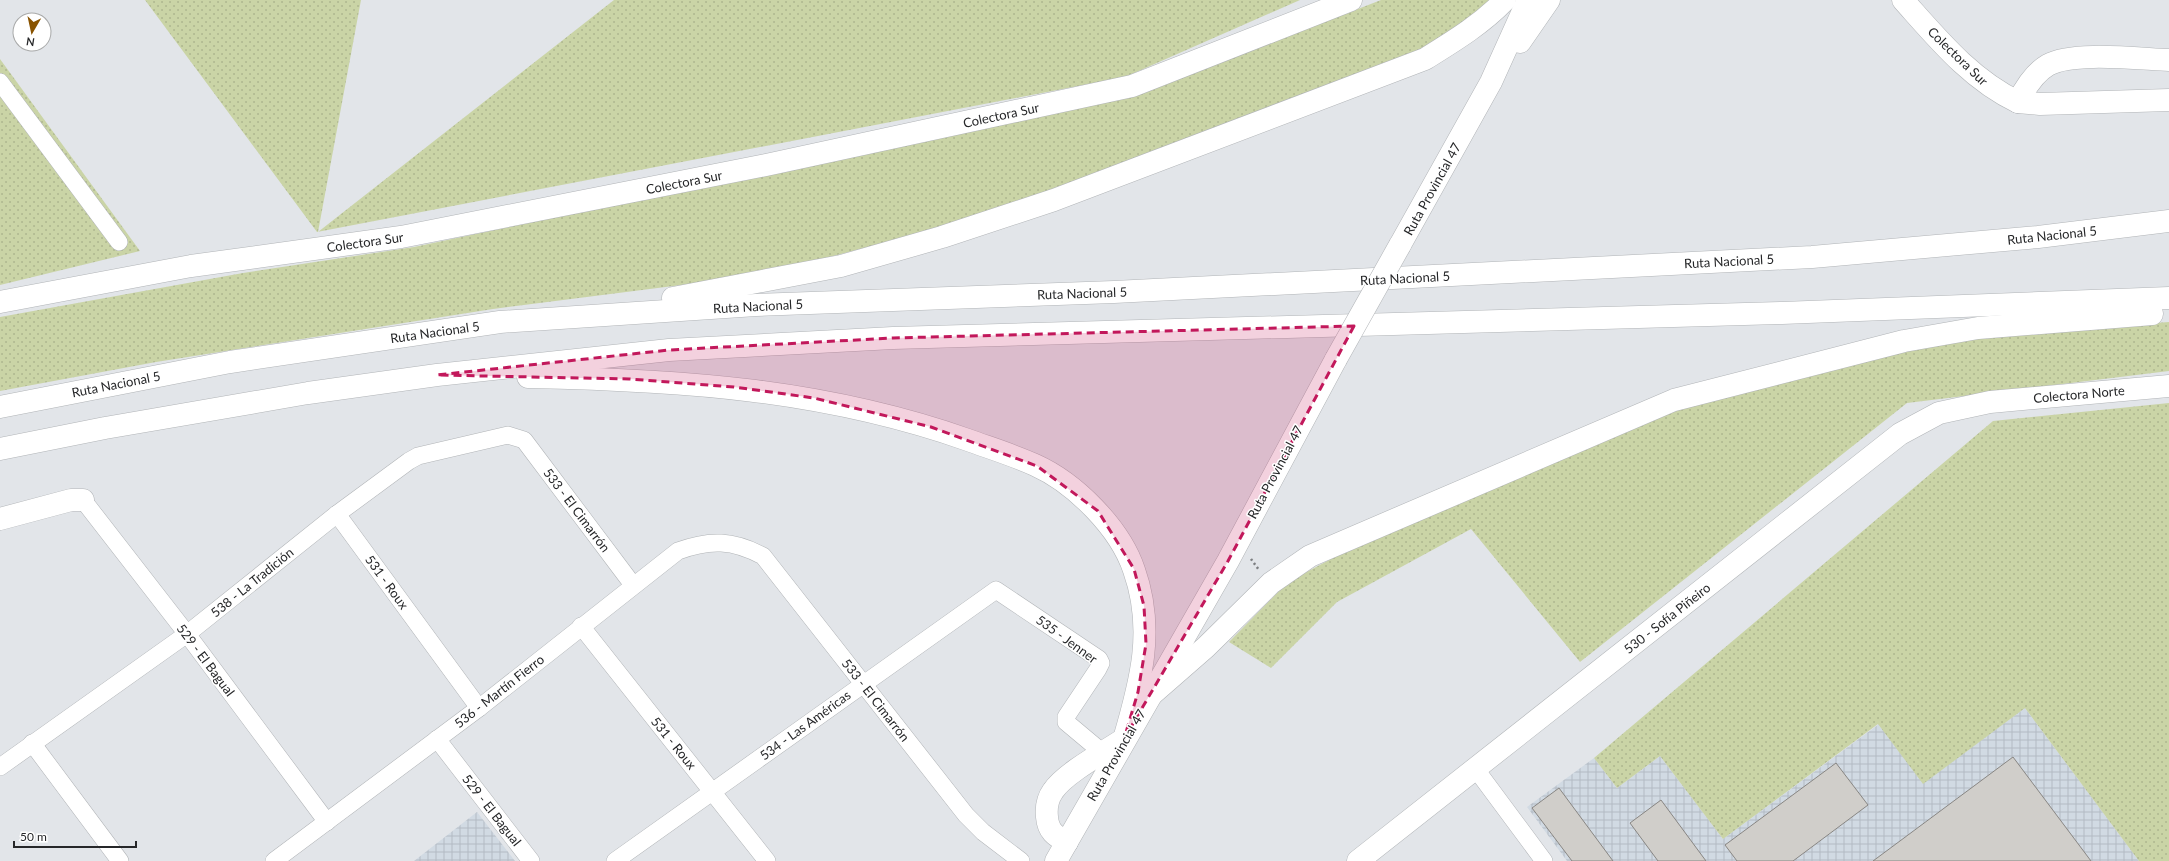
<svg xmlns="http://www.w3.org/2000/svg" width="2169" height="861" font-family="Lato,sans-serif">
	<defs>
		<pattern id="industrial-grid" width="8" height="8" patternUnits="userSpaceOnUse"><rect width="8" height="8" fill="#d1dae3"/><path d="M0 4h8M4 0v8" fill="none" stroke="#b3bbc3"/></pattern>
		<pattern id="grass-dots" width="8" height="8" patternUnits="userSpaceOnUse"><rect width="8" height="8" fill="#cad4a6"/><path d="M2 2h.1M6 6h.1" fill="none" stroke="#adb68f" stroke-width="1.8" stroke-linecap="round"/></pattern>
	</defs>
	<rect width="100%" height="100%" fill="#e2e5e9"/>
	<g fill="url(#industrial-grid)">
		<polygon points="2025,708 2139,861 1567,861 1527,807 1594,758 1617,788 1660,756 1723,839 1879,724 1923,783"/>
		<polygon points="477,812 515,861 414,861"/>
	</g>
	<g fill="url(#grass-dots)">
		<polygon points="145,0 361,0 318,232 614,0 1300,0 1125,77 317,232"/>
		<polygon points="1381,0 1493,0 1438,43 1003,212 760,275 493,309 156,362 0,391 0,317 243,273 414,247 1134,96"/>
		<polygon points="0,59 140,251 0,285"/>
		<polygon points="2169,322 2169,371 1907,403 1580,662 1471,529 1337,602 1271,668 1229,642 1288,582 1344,552 1680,409 1905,351 1978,336"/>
		<polygon points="2169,403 2169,861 2139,861 2025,708 1923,784 1878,724 1723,839 1660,756 1617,788 1594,758 1993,421"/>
	</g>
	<g fill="#d0ceca" stroke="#888683">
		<polygon points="2013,757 2091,861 1873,861"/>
		<polygon points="1836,763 1868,805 1793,861 1737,861 1725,845"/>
		<polygon points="1559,788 1613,861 1572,861 1532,808"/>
		<polygon points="1661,800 1706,861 1658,861 1630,823"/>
	</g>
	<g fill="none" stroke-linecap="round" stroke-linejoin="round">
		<g stroke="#b1b4b7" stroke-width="18">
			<g id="minor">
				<polyline points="0,82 119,242"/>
				<polyline points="83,500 187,634 327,822"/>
				<polyline points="337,514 479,708"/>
				<polyline points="581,626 767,861"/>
				<polyline points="437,739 531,861"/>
				<polyline points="32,743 120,861"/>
				<polyline points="0,767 187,634 337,514 409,461 418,456 508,435 524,440 633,585"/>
				<polyline points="1475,768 1544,861"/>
				<path d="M274 861 479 708 678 551C710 539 733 540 763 556L966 815 983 832 1021 861"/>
				<polyline points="615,861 996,590 1099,659 1101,663 1098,669 1066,717 1066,722 1103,753"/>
			</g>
		</g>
		<g stroke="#b1b4b7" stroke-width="23">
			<g id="tertiary">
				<path d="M1903 0C1937 38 1971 80 2018 102 2025 88 2034 73 2048 65 2072 51 2140 59 2169 60"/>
				<polyline points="0,302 191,266 401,237 766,165 1132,86 1351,0"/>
				<polyline points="0,519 71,500 83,500"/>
				<polyline points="1358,861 1900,434 1939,413 1990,402 2169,386"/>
			</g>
		</g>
		<g stroke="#b1b4b7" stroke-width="23">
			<g id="secondary">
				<polyline points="1520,42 1549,0"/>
				<polyline points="1400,245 1491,82 1528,0"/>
				<polyline points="1056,861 1228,561 1336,359"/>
			</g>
		</g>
		<g stroke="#b1b4b7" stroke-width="23">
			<g id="motorway">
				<polyline points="2018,102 2040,104 2169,100"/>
				<path d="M673 298 841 266 942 237 1054 200 1425 59C1454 41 1482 24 1505 0"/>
				<path d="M528 377C680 380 823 389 968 440 990 448 1013 455 1035 465 1075 483 1120 528 1134 570 1155 629 1141 681 1124 739 1106 751 1065 773 1053 791 1048 798 1046 808 1047 817 1048 831 1055 836 1067 842"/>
				<polyline points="0,407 230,362 500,322 756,305 1114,292 1812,257 2038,237 2169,221"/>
				<polyline points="0,449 105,428 308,393 437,375 669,350 893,338 1782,313 2169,298"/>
				<polyline points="1151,695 1206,647 1271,583 1310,556 1674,400 1904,341 1978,328 2152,314"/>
			</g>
		</g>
		<polyline stroke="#7c7e81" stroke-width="2.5" stroke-dasharray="2 3" stroke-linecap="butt" points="1251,559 1259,570"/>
		<use href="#minor" stroke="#fff" stroke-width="17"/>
		<use href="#tertiary" stroke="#fff" stroke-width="22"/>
		<use href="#secondary" stroke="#fff" stroke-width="22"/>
		<use href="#motorway" stroke="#fff" stroke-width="22"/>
		<g stroke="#b1b4b7" stroke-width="23" stroke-linecap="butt">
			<polyline id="secondary-bridge" points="1336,359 1400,245"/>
		</g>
		<use href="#secondary-bridge" stroke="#fff" stroke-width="22"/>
	</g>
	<path fill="#c2185b" fill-opacity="0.2" stroke="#c2185b" stroke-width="3" stroke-dasharray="8 5" stroke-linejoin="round" d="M1354 326 1228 561 1124 739 1138 692 1146 644 1144 606 1134 569 1098 511 1037 466 931 427 814 398 734 387 629 379 437 375 669 350 893 338Z"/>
	<g text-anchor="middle" stroke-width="3" stroke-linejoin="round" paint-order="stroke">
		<g font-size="13" fill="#262729" stroke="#fff">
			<text transform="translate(1958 56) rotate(44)" y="5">Colectora Sur</text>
			<text transform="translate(1001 115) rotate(-12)" y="5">Colectora Sur</text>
			<text transform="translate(684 182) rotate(-11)" y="5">Colectora Sur</text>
			<text transform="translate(1432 189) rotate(-61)" y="5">Ruta Provincial 47</text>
			<text transform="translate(2052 235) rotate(-6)" y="5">Ruta Nacional 5</text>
			<text transform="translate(365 242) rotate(-8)" y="5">Colectora Sur</text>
			<text transform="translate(1729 261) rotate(-3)" y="5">Ruta Nacional 5</text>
			<text transform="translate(1405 278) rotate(-3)" y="5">Ruta Nacional 5</text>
			<text transform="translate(1082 293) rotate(-2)" y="5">Ruta Nacional 5</text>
			<text transform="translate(758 306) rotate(-3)" y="5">Ruta Nacional 5</text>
			<text transform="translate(435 332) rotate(-8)" y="5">Ruta Nacional 5</text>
			<text transform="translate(116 384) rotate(-11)" y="5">Ruta Nacional 5</text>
			<text transform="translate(2079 394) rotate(-5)" y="5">Colectora Norte</text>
			<text transform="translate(1275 472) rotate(-62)" y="5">Ruta Provincial 47</text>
			<text transform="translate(577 510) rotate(53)" y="5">533 - El Cimarrón</text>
			<text transform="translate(252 582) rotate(-39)" y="5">538 - La Tradición</text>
			<text transform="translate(387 582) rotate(54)" y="5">531 - Roux</text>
			<text transform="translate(1667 618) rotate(-38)" y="5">530 - Sofía Piñeiro</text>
			<text transform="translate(1067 639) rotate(36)" y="5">535 - Jenner</text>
			<text transform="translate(206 660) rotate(53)" y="5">529 - El Bagual</text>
			<text transform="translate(499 691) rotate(-38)" y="5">536 - Martín Fierro</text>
			<text transform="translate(876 700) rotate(52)" y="5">533 - El Cimarrón</text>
			<text transform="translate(805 725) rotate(-36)" y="5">534 - Las Américas</text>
			<text transform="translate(674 743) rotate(51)" y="5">531 - Roux</text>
			<text transform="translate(1116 755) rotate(-60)" y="5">Ruta Provincial 47</text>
			<text transform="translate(492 810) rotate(52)" y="5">529 - El Bagual</text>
		</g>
	</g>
	<g transform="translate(32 32) rotate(189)"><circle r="19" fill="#ffffff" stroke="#a8a9a9"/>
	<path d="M0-3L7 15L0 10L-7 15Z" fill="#895300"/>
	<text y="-6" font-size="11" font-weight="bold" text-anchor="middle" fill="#262729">N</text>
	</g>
	<path d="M14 841v6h122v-6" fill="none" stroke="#262729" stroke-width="2"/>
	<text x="20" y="841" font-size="12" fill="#262729" stroke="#ffffff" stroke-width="3" paint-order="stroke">50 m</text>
</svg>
